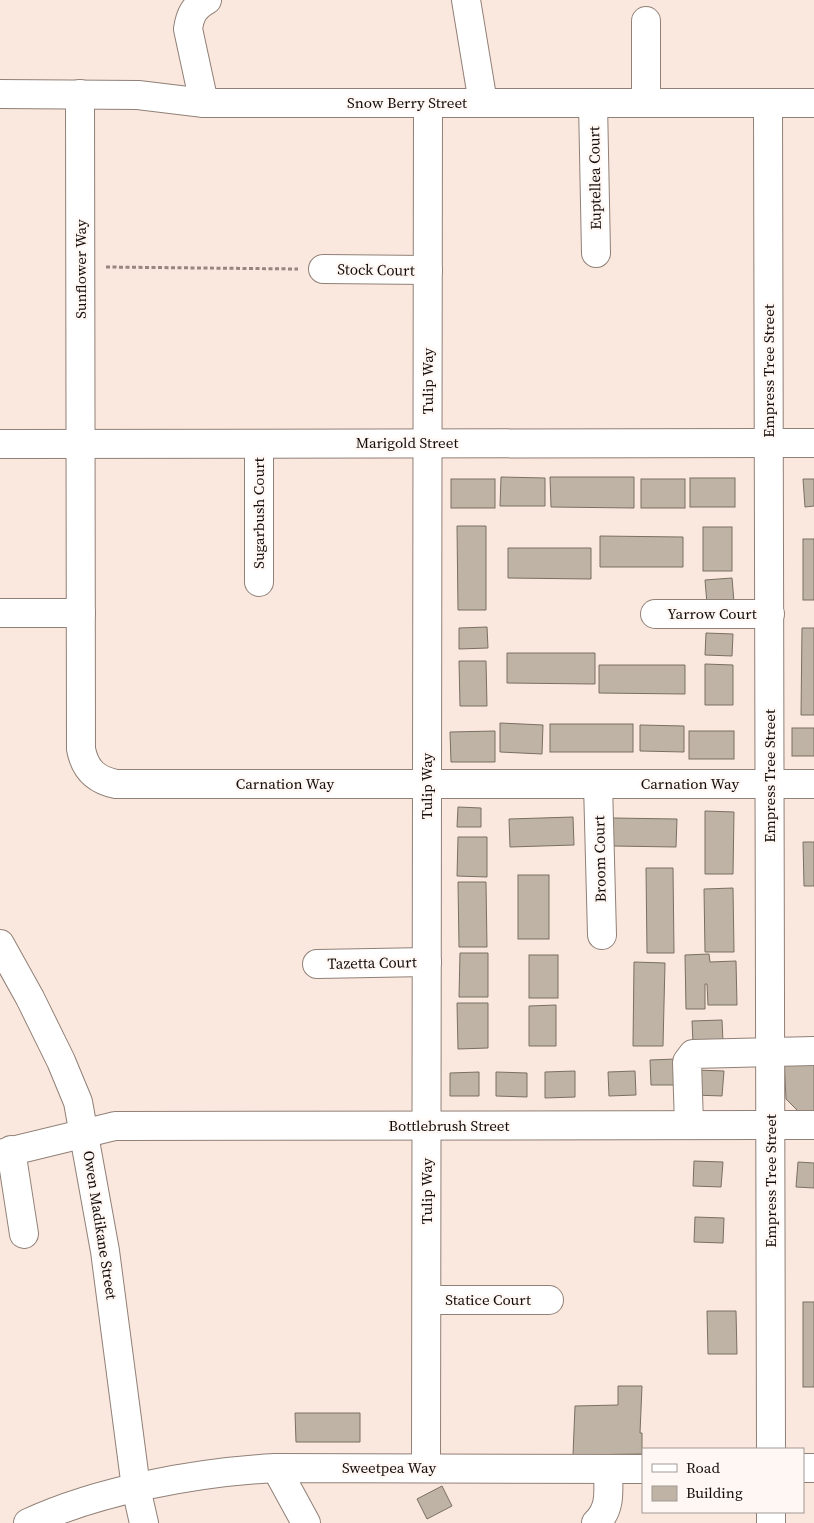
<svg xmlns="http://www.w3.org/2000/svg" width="814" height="1523" font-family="'Source Serif 4',serif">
	<rect width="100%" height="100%" fill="#fae7dd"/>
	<g fill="#beb3a4" stroke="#7a7062">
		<polygon points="501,477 545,478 545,506 500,506"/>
		<polygon points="550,477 634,477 634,508 551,507"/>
		<rect x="690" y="478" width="45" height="29"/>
		<rect x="451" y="479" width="44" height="29"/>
		<rect x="641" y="479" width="44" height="29"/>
		<polygon points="803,479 814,479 814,506 805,507"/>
		<polygon points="457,526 486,526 486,610 458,610"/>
		<rect x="703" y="527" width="29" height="44"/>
		<polygon points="600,536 683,537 683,567 600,567"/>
		<rect x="803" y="539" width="11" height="61"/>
		<polygon points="508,548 591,548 591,579 508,578"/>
		<polygon points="732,578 734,602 707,604 705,580"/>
		<polygon points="487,627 488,648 459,649 459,628"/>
		<polygon points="802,628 814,628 814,715 801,715"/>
		<polygon points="706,633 733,634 732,656 705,655"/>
		<polygon points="507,653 595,653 595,684 507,683"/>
		<polygon points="459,661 486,661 487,706 460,706"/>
		<polygon points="705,664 733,665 733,705 705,705"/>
		<polygon points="599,665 685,665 685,694 599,693"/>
		<polygon points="500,723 543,725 542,754 500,752"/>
		<rect x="550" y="724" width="83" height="28"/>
		<polygon points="640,725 684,726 684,752 640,751"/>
		<rect x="792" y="728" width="22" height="28"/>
		<polygon points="495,731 495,762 451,762 450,732"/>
		<rect x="689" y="731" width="45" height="28"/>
		<polygon points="458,807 481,808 481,827 457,827"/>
		<polygon points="705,811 734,812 733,874 705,874"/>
		<polygon points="573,817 574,845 510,847 509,819"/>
		<polygon points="613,818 677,819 676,847 613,846"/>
		<polygon points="458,837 487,837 487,877 457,876"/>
		<polygon points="803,842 814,842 814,886 804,886"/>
		<polygon points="646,868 673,868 674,953 647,953"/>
		<rect x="518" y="875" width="31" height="64"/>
		<polygon points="458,882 486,882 487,947 459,947"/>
		<polygon points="733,888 734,952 705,952 704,889"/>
		<polygon points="460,953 488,953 488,997 459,997"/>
		<polygon points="709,954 710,962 736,961 737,1005 708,1005 707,984 705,984 705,1009 686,1009 685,955"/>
		<rect x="529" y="955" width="29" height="43"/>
		<polygon points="634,962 665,963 663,1046 633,1046"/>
		<polygon points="457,1003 488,1003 488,1048 458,1049"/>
		<polygon points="556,1005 556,1046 529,1046 529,1006"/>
		<polygon points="722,1020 723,1042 693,1043 692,1021"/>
		<polygon points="676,1059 676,1085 651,1085 650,1060"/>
		<polygon points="784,1059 814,1059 814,1113 810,1113 810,1111 798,1111 786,1099"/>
		<polygon points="695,1070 724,1071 722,1096 694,1095"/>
		<polygon points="575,1071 575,1097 545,1098 545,1072"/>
		<polygon points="635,1071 636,1095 609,1096 608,1072"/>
		<polygon points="479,1072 479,1096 450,1096 450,1073"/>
		<polygon points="496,1072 527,1073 527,1097 496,1096"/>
		<polygon points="694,1161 723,1162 721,1187 693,1186"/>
		<polygon points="798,1162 814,1163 814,1188 796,1187"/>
		<polygon points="695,1217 724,1218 723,1243 694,1242"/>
		<rect x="803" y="1302" width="11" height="85"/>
		<polygon points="707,1311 736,1311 737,1354 708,1354"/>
		<polygon points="618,1386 642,1386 640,1433 642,1433 642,1454 573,1455 575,1406 618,1405"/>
		<polygon points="295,1413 360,1413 360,1442 296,1442"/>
		<polygon points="442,1486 452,1506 427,1519 417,1499"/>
	</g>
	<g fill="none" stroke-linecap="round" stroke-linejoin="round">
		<g stroke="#908077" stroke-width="30">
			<g id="minor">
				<polyline points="466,0 483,103"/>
				<polyline points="646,21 646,103"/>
				<polyline points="0,94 138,95 204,103 814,103"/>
				<path d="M80 94 81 749C85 770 96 780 116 784H814"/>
				<path d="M204 103 188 29C190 15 194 7 207 0"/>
				<polyline points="593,103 596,253"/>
				<polyline points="768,103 771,1449"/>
				<polyline points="323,269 428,270"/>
				<polyline points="0,444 814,443"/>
				<polyline points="259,582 259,444"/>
				<polyline points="0,613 81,613"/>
				<polyline points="655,614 770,614"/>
				<polyline points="598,784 602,935"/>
				<polyline points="0,944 30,998 61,1061 78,1102 105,1251 136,1488 144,1523"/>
				<polyline points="317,964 427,962"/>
				<polyline points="689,1125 687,1062 693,1054 814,1051"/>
				<polyline points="11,1150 24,1234"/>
				<polyline points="0,1154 115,1126 814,1125"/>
				<polyline points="427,1300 549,1300"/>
				<polyline points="276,1468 306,1523"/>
				<polyline points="426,1468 428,103"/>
				<polyline points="803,1468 814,1468"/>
				<polyline points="771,1512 771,1523"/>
				<path d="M28 1523C99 1490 198 1472 276 1468L643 1469"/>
				<path d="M596 1523C612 1508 608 1489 608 1469"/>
			</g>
		</g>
		<polyline stroke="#958780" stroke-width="3" stroke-dasharray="4 2.5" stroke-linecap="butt" points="106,267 298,269"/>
		<use href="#minor" stroke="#fff" stroke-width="28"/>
	</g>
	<g text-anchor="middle" stroke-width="4.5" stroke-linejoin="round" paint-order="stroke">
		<g font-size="15" fill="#130d0a" stroke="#fff7f3">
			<text x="407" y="108">Snow Berry Street</text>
			<text transform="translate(595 178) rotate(-91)" y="5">Euptellea Court</text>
			<text transform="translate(81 269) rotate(-90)" y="5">Sunflower Way</text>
			<text transform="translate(376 270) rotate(1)" y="5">Stock Court</text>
			<text transform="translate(769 371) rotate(-90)" y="5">Empress Tree Street</text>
			<text transform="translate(428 381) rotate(-90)" y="5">Tulip Way</text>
			<text x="407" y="448">Marigold Street</text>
			<text transform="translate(259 513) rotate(-90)" y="5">Sugarbush Court</text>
			<text x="712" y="619">Yarrow Court</text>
			<text transform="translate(770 776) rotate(-90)" y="5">Empress Tree Street</text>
			<text x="285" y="789">Carnation Way</text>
			<text x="690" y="789">Carnation Way</text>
			<text transform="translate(427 786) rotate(-90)" y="5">Tulip Way</text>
			<text transform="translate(600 859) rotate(-91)" y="5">Broom Court</text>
			<text transform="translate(372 963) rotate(-1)" y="5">Tazetta Court</text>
			<text x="449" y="1131">Bottlebrush Street</text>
			<text transform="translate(771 1181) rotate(-90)" y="5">Empress Tree Street</text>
			<text transform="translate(427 1191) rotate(-90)" y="5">Tulip Way</text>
			<text transform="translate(100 1225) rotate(81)" y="5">Owen Madikane Street</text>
			<text x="488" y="1305">Statice Court</text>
			<text x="389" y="1473">Sweetpea Way</text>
		</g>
	</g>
	<rect x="642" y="1448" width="162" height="65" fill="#fff7f3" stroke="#a19996"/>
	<rect x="652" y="1464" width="25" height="8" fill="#ffffff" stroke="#a19996"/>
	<text x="686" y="1473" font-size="15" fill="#130d0a">Road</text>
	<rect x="652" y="1486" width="25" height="15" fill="#beb3a4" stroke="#a19996"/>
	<text x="686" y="1498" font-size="15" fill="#130d0a">Building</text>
</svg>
